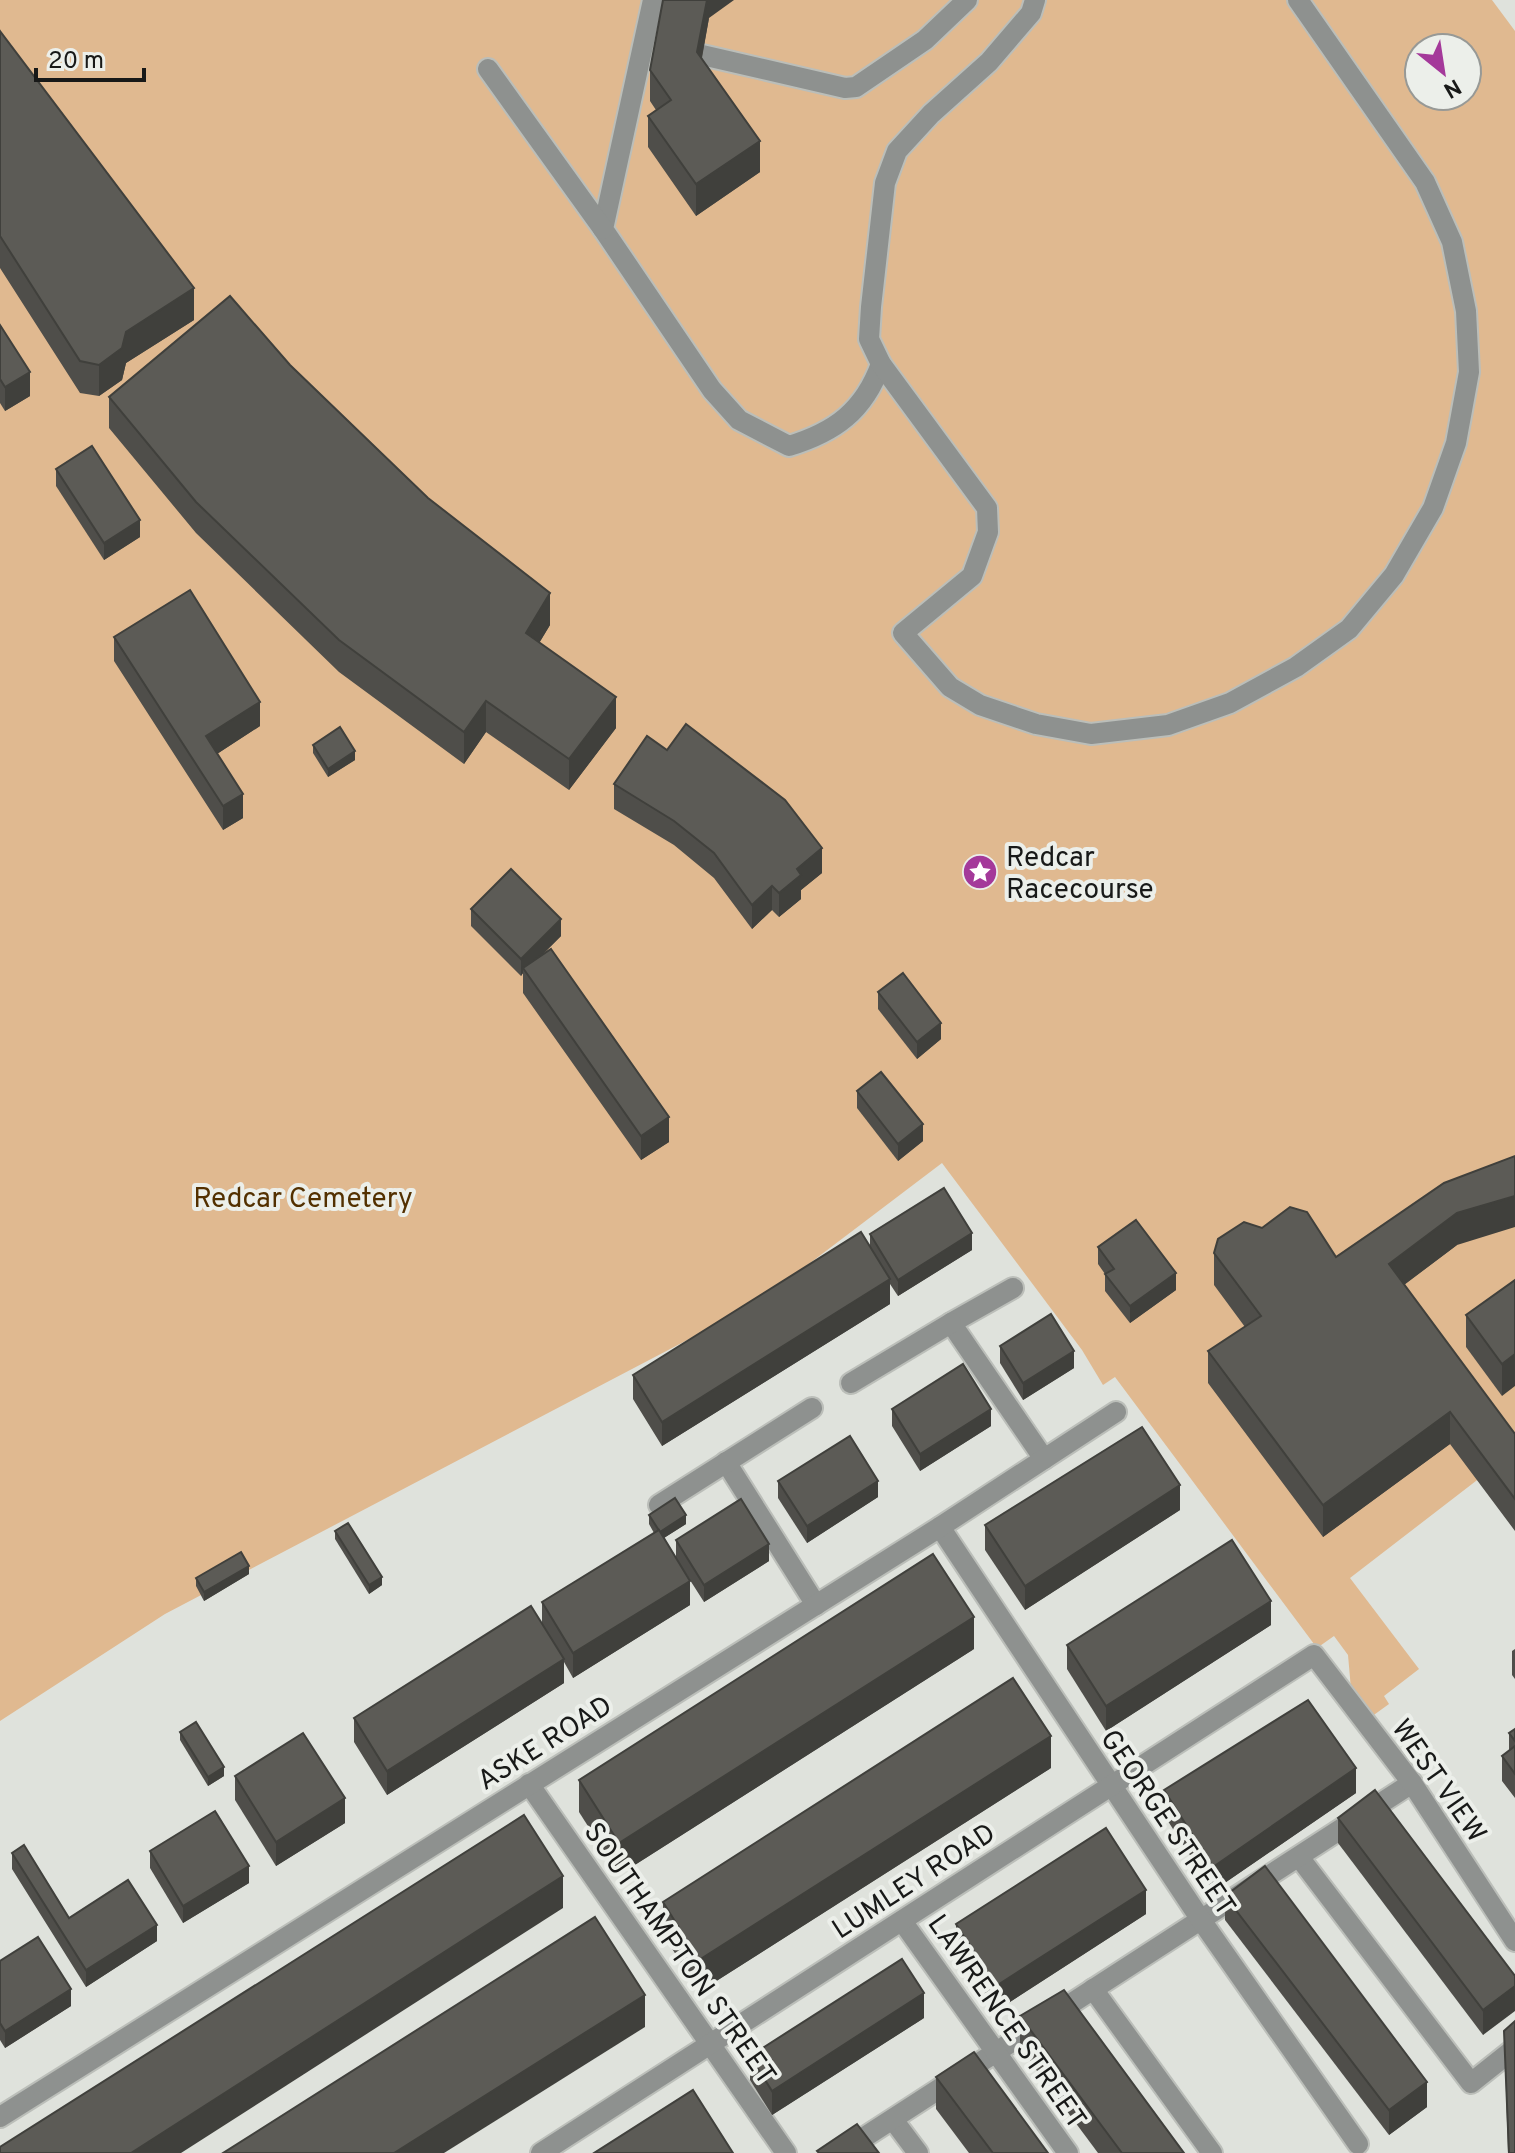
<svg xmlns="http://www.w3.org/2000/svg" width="1515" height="2153" font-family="Overpass,sans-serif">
	<rect width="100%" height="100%" fill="#dfe2dc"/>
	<path fill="#e0b990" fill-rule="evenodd" d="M0 0H1492L1515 31V1515L1485 1474 1350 1578 1419 1669 1384 1696 1389 1704 1371 1717 1351 1689 1348 1655 1334 1636 1317 1648 1115 1377 1103 1385 1082 1350 942 1163 756 1304 165 1614 0 1721ZM1419 48H1467V96H1419Z"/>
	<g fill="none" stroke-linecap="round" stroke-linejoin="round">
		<g stroke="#bbbeb9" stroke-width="24">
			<g id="service">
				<path d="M653 0 603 229 712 390 739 420 789 446C835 432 864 411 881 364"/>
				<polyline points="1035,0 1031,13 989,62 931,114 897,151 885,183 871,307 869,339 881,364 987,508 988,532 972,576 903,633 950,687 980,705 1036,724 1091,734 1168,725 1230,703 1296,667 1349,629 1394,575 1433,508 1456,443 1469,372 1466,311 1452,242 1425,182 1298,0"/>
				<polyline points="702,55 845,88 856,87 925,40 967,0"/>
				<polyline points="488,69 603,229"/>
				<polyline points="1299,1857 1471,2083 1515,2048"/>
				<polyline points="1093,1989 1212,2153"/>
				<polyline points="894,2121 918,2153"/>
				<polyline points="840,2153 1412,1783"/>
			</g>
		</g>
		<g stroke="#bbbeb9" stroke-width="24">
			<g id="minor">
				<polyline points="1013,1288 951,1323 1044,1459"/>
				<polyline points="851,1383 951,1323"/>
				<polyline points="726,1462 816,1605"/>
				<polyline points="659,1505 812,1408"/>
				<polyline points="940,1527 1201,1920 1358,2144"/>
				<polyline points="529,1784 786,2153"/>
				<polyline points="902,1921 1068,2153"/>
				<polyline points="0,2117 940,1527 1116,1412"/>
				<polyline points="541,2153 1314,1655 1412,1783 1515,1941"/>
			</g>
		</g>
		<use href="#service" stroke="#8e918f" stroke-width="20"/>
		<use href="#minor" stroke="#8e918f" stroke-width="20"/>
	</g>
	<g fill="#4f4e4a">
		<polygon points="709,18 702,58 760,172 696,216 648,147 648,116 656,110 650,101 650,70"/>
		<polygon points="0,31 194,320 126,363 122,380 99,396 80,393 0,268"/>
		<polygon points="0,325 30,396 5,411 0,403"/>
		<polygon points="290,365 550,625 539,643 616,728 569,790 486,732 464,764 339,672 196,533 109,428 109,397"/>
		<polygon points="56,469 140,537 104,560 56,486"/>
		<polygon points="114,637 260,726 217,754 243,818 223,830 114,661"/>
		<polygon points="313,745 355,760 328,777 313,753"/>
		<polygon points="614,784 822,873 801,890 801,899 779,917 772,910 752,929 714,878 674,845 614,809"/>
		<polygon points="471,909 561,936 542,955 669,1142 641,1160 523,993 523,973 521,976 471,926"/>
		<polygon points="878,992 941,1039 917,1059 878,1009"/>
		<polygon points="857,1091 923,1141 898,1161 857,1108"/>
		<polygon points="870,1234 972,1250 898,1296 890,1284 890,1304 662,1446 633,1399 633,1375 870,1247"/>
		<polygon points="1457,1245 1404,1285 1515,1434 1515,1531 1450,1444 1323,1537 1208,1383 1208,1351 1245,1327 1214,1285 1214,1253 1336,1257"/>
		<polygon points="1098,1247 1176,1290 1130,1323 1105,1291 1105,1274 1098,1264"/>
		<polygon points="1515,1280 1502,1396 1466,1347 1466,1315"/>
		<polygon points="1000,1346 1074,1368 1023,1400 1000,1363"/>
		<polygon points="892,1409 991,1426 920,1471 892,1426"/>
		<polygon points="778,1481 878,1497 807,1543 778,1498"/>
		<polygon points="1180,1510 1025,1610 985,1550 985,1525"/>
		<polygon points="649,1515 686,1524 664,1538 676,1557 676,1540 769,1561 704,1602 681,1566 690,1605 573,1678 564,1662 564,1683 387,1795 354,1742 354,1718 542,1624 542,1602 654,1533 649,1524"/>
		<polygon points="335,1531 382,1585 369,1594 335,1539"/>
		<polygon points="249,1574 204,1601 196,1586 196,1578"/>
		<polygon points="1271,1625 1106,1731 1067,1669 1067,1645"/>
		<polygon points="974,1649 619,1875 579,1812 579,1780"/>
		<polygon points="1515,1649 1515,1679 1512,1675 1512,1651"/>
		<polygon points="1515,1729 1515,1798 1502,1781 1502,1756 1509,1751 1509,1733"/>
		<polygon points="180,1732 224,1776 208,1786 180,1740"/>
		<polygon points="1051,1768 699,1992 663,1934 663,1902"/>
		<polygon points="235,1776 345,1823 276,1866 235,1800"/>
		<polygon points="1164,1790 1356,1793 1213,1891 1164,1815"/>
		<polygon points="1338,1818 1515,1976 1483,2035 1338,1843"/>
		<polygon points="150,1851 249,1883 183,1923 150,1868"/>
		<polygon points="12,1853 69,1918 157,1941 86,1987 12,1869"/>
		<polygon points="1225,1896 1427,2107 1389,2135 1225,1920"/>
		<polygon points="1146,1914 996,2011 956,1948 956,1924"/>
		<polygon points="0,1961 71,2006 5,2048 0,2040"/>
		<polygon points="1020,2016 1184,2153 1098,2153 1020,2048"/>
		<polygon points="924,2018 772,2115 750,2080 750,2056"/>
		<polygon points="1504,2031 1515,2153 1508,2153"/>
		<polygon points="936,2077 1048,2153 969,2153 936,2109"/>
	</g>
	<g fill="#40403c">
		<polygon points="707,0 734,0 709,18 697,83 697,52"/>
		<polygon points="760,141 760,172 696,216 696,184"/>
		<polygon points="194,288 194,320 126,363 122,380 99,396 99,365 126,332"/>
		<polygon points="30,372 30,396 5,411 5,387"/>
		<polygon points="140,520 140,537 104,560 104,543"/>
		<polygon points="550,593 550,625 526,665 526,633"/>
		<polygon points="616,697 616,728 569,790 569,759"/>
		<polygon points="486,701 486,732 464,764 464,732"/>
		<polygon points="260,702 260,726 206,761 206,736"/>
		<polygon points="355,751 355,760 328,777 328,769"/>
		<polygon points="243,794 243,818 223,830 223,806"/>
		<polygon points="822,848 822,873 801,890 801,899 779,917 779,893 797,869"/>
		<polygon points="772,886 772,910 752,929 752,905"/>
		<polygon points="561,919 561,936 526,971 523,968 523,973 521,976 521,959"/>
		<polygon points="941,1023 941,1039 917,1059 917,1042"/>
		<polygon points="669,1117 669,1142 641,1160 641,1136"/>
		<polygon points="923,1124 923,1141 898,1161 898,1144"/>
		<polygon points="1515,1196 1515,1227 1457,1245 1389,1296 1389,1264 1457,1213"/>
		<polygon points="972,1233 972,1250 898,1296 898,1280"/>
		<polygon points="1176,1273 1176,1290 1130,1323 1130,1306"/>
		<polygon points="890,1279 890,1304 662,1446 662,1422"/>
		<polygon points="1074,1351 1074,1368 1023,1400 1023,1383"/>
		<polygon points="1515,1354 1515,1386 1502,1396 1502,1364"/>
		<polygon points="991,1409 991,1426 920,1471 920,1454"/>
		<polygon points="1450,1412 1450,1444 1323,1537 1323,1505"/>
		<polygon points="878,1481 878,1497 807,1543 807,1526"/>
		<polygon points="1180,1485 1180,1510 1025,1610 1025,1586"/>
		<polygon points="686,1515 686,1524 659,1541 659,1532"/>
		<polygon points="769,1544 769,1561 704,1602 704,1585"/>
		<polygon points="249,1566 249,1574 204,1601 204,1592"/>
		<polygon points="382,1577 382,1585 369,1594 369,1585"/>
		<polygon points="690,1581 690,1605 573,1678 573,1653"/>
		<polygon points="1271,1601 1271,1625 1106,1731 1106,1706"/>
		<polygon points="974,1617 974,1649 619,1875 619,1843"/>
		<polygon points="564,1659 564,1683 387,1795 387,1771"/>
		<polygon points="1051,1736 1051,1768 699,1992 699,1960"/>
		<polygon points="224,1767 224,1776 208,1786 208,1777"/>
		<polygon points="1356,1768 1356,1793 1213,1891 1213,1867"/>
		<polygon points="345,1798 345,1823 276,1866 276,1842"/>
		<polygon points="249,1866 249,1883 183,1923 183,1906"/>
		<polygon points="563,1876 563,1908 181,2153 131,2153"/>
		<polygon points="1146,1890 1146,1914 996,2011 996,1986"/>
		<polygon points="157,1925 157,1941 86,1987 86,1970"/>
		<polygon points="1515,1986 1515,2011 1483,2035 1483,2010"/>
		<polygon points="71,1989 71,2006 5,2048 5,2031"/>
		<polygon points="924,1993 924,2018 772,2115 772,2091"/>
		<polygon points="645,1995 645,2027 444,2153 394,2153"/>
		<polygon points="1427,2082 1427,2107 1389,2135 1389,2110"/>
	</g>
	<g fill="#5c5b56" stroke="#40403c" stroke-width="2">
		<polygon points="663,0 707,0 697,52 760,141 696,184 648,116 671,100 650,70"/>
		<polygon points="0,31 194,288 126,332 122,348 99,365 80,361 0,236"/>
		<polygon points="230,296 290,365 428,498 550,593 526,633 616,697 569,759 486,701 464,732 339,640 196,502 109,397"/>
		<polygon points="0,325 30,372 5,387 0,379"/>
		<polygon points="92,446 140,520 104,543 56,469"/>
		<polygon points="190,590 260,702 206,736 243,794 223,806 114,637"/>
		<polygon points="686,724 785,800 822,848 797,869 801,875 779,893 772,886 752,905 714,853 674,821 614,784 647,736 667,750"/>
		<polygon points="340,727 355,751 328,769 313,745"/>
		<polygon points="511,869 561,919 521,959 471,909"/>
		<polygon points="551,949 669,1117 641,1136 523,968"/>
		<polygon points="903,973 941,1023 917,1042 878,992"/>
		<polygon points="881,1072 923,1124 898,1144 857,1091"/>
		<polygon points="1515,1156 1515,1196 1457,1213 1389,1264 1515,1434 1515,1499 1450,1412 1323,1505 1208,1351 1261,1316 1214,1253 1218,1239 1244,1222 1262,1228 1290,1207 1307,1212 1336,1257 1444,1183"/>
		<polygon points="944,1188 972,1233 898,1280 870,1234"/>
		<polygon points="1136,1220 1176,1273 1130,1306 1105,1274 1114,1269 1098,1247"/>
		<polygon points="861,1232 890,1279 662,1422 633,1375"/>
		<polygon points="1515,1280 1515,1354 1502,1364 1466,1315"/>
		<polygon points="1051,1314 1074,1351 1023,1383 1000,1346"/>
		<polygon points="963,1364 991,1409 920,1454 892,1409"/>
		<polygon points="1142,1427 1180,1485 1025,1586 985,1525"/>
		<polygon points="850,1436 878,1481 807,1526 778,1481"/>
		<polygon points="675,1498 686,1515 660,1532 649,1515"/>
		<polygon points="741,1499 769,1544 704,1585 676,1540"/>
		<polygon points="348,1523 382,1577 369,1585 335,1531"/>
		<polygon points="659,1530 690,1581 573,1653 542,1602"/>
		<polygon points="1232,1540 1271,1601 1106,1706 1067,1645"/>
		<polygon points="241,1552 249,1566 204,1592 196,1578"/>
		<polygon points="933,1554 974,1617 619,1843 579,1780"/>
		<polygon points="531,1606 564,1659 387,1771 354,1718"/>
		<polygon points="1013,1678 1051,1736 699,1960 663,1902"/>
		<polygon points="1308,1700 1356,1768 1213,1867 1164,1790"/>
		<polygon points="196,1722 224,1767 208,1777 180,1732"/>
		<polygon points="1515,1729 1515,1741 1509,1733"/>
		<polygon points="303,1733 345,1798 276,1842 235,1776"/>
		<polygon points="1515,1746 1515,1774 1502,1756"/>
		<polygon points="1375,1790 1515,1976 1515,1986 1483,2010 1338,1818"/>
		<polygon points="215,1811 249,1866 183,1906 150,1851"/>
		<polygon points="524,1815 563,1876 131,2153 0,2153 0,2147"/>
		<polygon points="1106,1828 1146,1890 996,1986 956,1924"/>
		<polygon points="24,1845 69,1918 128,1880 157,1925 86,1970 12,1853"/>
		<polygon points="1265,1866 1427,2082 1389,2110 1225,1896"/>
		<polygon points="595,1917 645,1995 394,2153 223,2153"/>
		<polygon points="38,1937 71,1989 5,2031 0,2023 0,1961"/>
		<polygon points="902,1959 924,1993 772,2091 750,2056"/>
		<polygon points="1064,1990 1184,2153 1122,2153 1020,2016"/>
		<polygon points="1515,2021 1515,2153 1509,2153 1504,2031"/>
		<polygon points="974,2052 1048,2153 993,2153 936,2077"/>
		<polygon points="693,2090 733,2153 594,2153"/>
		<polygon points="857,2124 879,2153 819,2153 817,2151"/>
	</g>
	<defs>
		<g id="sight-disc" transform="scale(1.8)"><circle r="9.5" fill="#a4399a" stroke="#ecefea"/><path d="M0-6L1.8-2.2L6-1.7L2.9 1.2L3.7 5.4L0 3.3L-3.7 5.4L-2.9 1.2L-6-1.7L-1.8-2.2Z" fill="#fff"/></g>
	</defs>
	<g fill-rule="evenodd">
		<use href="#sight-disc" x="980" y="872"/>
	</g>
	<g text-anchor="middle" stroke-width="8" stroke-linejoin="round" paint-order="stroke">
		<g font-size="28" fill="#181918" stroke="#ecefea" text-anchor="start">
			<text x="1006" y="866">Redcar<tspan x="1006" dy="32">Racecourse</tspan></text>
		</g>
		<g font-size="28" fill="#533000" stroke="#ecefea">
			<text x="303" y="1207">Redcar Cemetery</text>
		</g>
		<g font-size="28" fill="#181918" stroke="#ecefea">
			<text transform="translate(544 1742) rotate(-32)" y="10">ASKE ROAD</text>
			<text transform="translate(1440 1780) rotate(55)" y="10">WEST VIEW</text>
			<text transform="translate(1169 1822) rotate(56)" y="10">GEORGE STREET</text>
			<text transform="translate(913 1880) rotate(-33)" y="10">LUMLEY ROAD</text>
			<text transform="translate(681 1953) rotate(55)" y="10">SOUTHAMPTON STREET</text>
			<text transform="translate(1008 2021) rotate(55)" y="10">LAWRENCE STREET</text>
		</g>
	</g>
	<g transform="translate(1443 72) rotate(150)"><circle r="38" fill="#ecefea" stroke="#979996" stroke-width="2"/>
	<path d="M0-6L14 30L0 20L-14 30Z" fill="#a4399a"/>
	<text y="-12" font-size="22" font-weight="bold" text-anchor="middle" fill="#181918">N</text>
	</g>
	<path d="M36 68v12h108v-12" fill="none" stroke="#181918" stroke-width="4"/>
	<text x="48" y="68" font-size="24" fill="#181918" stroke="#ecefea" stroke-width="6" paint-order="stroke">20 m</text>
</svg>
